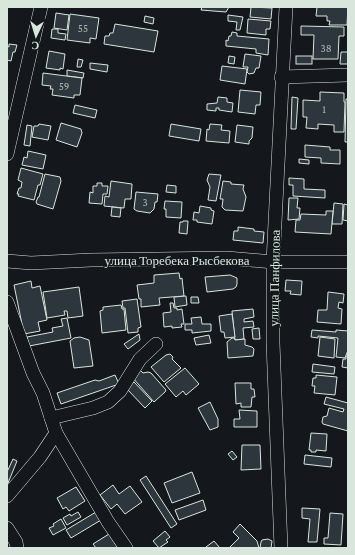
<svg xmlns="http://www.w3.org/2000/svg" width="355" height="555" font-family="'Crimson Pro',serif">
	<rect width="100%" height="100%" fill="#14181c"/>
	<g fill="#2c363c" stroke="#d8e6dc">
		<polygon points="202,7 229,7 226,12 201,10"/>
		<polygon points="251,7 272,8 271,19 250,17"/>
		<polygon points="317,7 348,7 347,25 329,25 330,21 327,21 327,16 316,16"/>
		<polygon points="56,13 69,15 67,30 54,28"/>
		<polygon points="70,14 99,18 96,39 90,38 90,43 67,40"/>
		<polygon points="228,15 243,17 240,30 236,30 237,22 228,21"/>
		<polygon points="145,16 154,18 153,24 144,22"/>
		<polygon points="248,19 271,21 270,29 266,29 266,35 247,33"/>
		<polygon points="115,24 158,31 154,52 104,44 105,36 109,36 110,33 113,33"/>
		<polygon points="301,26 344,27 344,36 339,36 338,59 313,59 314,35 301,35"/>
		<polygon points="52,29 58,29 58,33 66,34 65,40 51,38"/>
		<polygon points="232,32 237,33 237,36 269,39 268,55 256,53 256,49 226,46 226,40 228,41 229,36 231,36"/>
		<polygon points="9,44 17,45 15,52 13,52 11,61 7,60 7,46 9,47"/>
		<polygon points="49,51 65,54 63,69 60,68 60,70 46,68"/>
		<polygon points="341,52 348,52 348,64 340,64"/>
		<polygon points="245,54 261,56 259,68 256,68 254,73 249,74 247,72 248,67 243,67"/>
		<polygon points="229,56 235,57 234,64 228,63"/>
		<rect x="296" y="56" width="16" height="8"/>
		<polygon points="78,59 83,60 81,67 77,67"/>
		<polygon points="90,63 108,65 107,72 90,69"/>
		<polygon points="222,66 247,69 245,84 220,80"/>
		<polygon points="67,70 84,73 83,78 67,76"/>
		<polygon points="43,73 82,78 80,95 74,95 74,98 52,95 53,89 50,89 51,86 42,85"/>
		<polygon points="240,90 261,92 260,105 256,105 255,114 238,112"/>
		<polygon points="320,92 344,93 344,102 345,102 344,132 334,132 334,125 318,124 318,129 306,128 307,117 303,117 303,100 320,101"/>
		<polygon points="218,97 227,98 227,102 233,103 232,112 219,110 219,108 216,108 216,111 207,110 207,104 217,103"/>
		<polygon points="292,97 298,98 296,129 291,129"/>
		<polygon points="346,99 348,99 348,142 345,142"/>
		<polygon points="75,105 97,110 95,118 73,113"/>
		<polygon points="61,123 81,129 82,133 77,147 56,140"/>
		<polygon points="39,124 51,126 48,140 32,137 34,126 38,126"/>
		<polygon points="171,124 201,129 199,141 169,136"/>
		<polygon points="210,124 222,125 221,130 230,131 229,143 206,141 207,129 209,130"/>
		<polygon points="27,125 32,126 30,146 24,145"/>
		<polygon points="237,125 253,127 252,138 249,141 249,144 235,142"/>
		<polygon points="305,145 330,147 330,150 340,150 340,164 321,163 321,158 305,157"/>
		<polygon points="28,151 46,155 43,169 22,165 24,157 27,158"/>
		<polygon points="299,159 309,160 309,164 299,163"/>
		<polygon points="21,168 43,174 40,185 38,185 34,200 18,196 19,194 17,194 19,188 21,188 22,182 18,180"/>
		<polygon points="45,174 60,177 61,181 53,209 37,204 36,202 38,197 39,197"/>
		<polygon points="209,174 221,175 216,201 208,200 210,187 207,180"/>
		<polygon points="289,178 304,179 304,189 325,190 325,198 293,196 293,185 289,185"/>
		<polygon points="111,181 132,184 131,199 125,199 124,208 104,206 105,196 109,197"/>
		<polygon points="223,181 231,182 231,184 244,185 243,189 246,197 243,211 225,210 222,207 223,199 220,199"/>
		<polygon points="97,183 102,183 102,186 108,186 107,194 103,194 102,204 89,203 90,192 93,193 93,186 97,186"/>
		<polygon points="167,185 176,186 176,193 166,192"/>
		<polygon points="136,192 158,194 157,202 155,202 154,209 150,213 137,211 134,209"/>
		<polygon points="289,198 298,198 297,208 300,208 299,219 288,220"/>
		<polygon points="165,201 182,202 181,218 166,217 166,209 164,209"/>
		<polygon points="334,203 343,204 342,224 332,224"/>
		<polygon points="344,204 348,205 348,221 343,220"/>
		<polygon points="200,206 211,208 211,210 214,211 212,224 197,222 197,220 193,220 194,212 199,213"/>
		<polygon points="112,207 121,208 120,217 111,216"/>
		<polygon points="326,211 333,211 331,234 295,232 296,220 300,220 301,214 326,215"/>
		<polygon points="183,221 188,221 187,234 179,233 180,222 183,222"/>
		<polygon points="238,227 254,229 254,231 264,232 263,243 233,240 234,231 238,231"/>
		<polygon points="179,273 180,279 182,278 184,296 159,298 160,305 141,307 141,299 139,299 137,285 154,283 154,275"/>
		<polygon points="230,275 237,278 237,284 236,287 233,289 207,292 205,277"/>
		<polygon points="286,280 302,281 301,295 290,294 291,291 285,291"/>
		<polygon points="31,281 32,288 40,286 47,320 38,322 40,331 24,334 14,285"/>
		<polygon points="79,287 83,316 68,318 67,311 64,311 65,315 47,318 43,292"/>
		<polygon points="328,292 344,294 343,303 339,302 338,308 342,309 341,324 317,322 318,310 327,310"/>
		<polygon points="186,296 187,305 175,307 174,297"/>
		<polygon points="191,297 198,297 199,303 191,303"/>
		<polygon points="137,299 141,327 138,328 138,332 128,333 125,308 123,308 122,301"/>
		<polygon points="170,303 173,303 174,308 177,308 177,310 182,309 184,324 181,324 182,327 172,328 172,326 164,327 163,313 171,312"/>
		<polygon points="121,305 122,309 124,309 126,330 102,333 100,311 103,310 103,307"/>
		<polygon points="253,309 254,317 244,319 244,322 253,321 254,327 243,328 244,339 235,340 232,311"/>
		<polygon points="232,314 235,337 225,338 224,332 221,332 219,316"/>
		<polygon points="201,317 202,324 211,324 211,331 192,333 192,330 185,330 185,324 192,324 191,318"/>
		<polygon points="67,318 71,338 29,346 27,337 53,332 52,328 63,326 61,319"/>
		<polygon points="259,328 260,339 253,339 252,329"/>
		<polygon points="312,330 336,332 336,330 348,331 348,350 345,358 336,357 338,338 318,336 318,338 311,337"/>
		<polygon points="139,334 140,340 128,349 124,344"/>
		<polygon points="209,335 211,343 196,345 194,338"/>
		<polygon points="80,337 89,340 93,366 74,368 70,341 74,338"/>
		<polygon points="320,337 335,339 334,358 318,356"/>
		<polygon points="232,338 234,338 235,340 245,339 245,345 252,347 254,349 253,356 228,358 227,342"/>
		<polygon points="170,354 173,357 172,359 181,368 164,382 151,367 166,355"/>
		<polygon points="346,356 348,356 348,368 342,367 343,359 346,359"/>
		<polygon points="313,364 335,367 334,374 312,372"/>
		<polygon points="185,368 199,384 186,395 183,391 176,397 165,384"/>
		<polygon points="140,370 143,373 148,372 151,373 166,390 165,392 154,402 132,377"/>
		<polygon points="115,375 119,384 61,404 57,393 95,380 99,381"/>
		<polygon points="316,375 337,377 335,395 314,393 315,386 312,386 313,378 316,378"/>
		<polygon points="134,382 152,401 145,408 127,389"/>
		<polygon points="235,383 251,383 251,389 254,389 255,397 252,397 251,407 241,407 241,403 236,404"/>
		<polygon points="326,397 348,403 348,431 323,424 322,422 323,417 327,416 329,408 343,412 344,409 324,404"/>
		<polygon points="210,402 218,419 218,427 210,430 198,408"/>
		<polygon points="239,410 257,411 257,427 234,427 234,419 240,419"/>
		<polygon points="311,433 327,434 326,451 316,450 316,452 311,452 311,450 309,450"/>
		<polygon points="242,445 260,445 261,469 241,470"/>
		<polygon points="232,451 237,457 233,460 228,454"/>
		<polygon points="305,455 332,458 331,467 304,464"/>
		<polygon points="13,459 17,461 8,483 7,472"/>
		<polygon points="192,472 200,493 172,503 164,483"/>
		<polygon points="146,476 177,524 171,528 140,480"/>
		<polygon points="113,485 119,494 130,486 142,502 125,514 117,504 111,509 100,495"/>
		<polygon points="76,487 85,501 69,511 66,507 63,509 57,498"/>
		<polygon points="203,500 206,510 179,520 175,510"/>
		<polygon points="302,508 320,509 317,542 308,542 310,519 302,518"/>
		<polygon points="78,512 81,517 67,525 63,518 70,514 71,516"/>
		<polygon points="96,512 101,520 71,538 66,530"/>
		<polygon points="330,513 343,514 341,545 324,544 324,538 328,538"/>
		<polygon points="61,519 66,528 53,535 49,528 54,526 53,524"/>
		<polygon points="240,524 257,541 259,548 229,548 239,538 233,532"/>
		<polygon points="165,531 170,537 166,540 168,542 159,548 153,541"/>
		<polygon points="109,534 118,548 96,548 93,544"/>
		<polygon points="268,539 272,541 271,548 260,548 261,542 262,540"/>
		<polygon points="214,541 220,548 207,548 206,547"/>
	</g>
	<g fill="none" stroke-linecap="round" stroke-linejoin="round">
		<g stroke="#d8e6dc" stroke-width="14">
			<g id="minor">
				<polyline points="281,77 348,75"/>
				<polyline points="7,154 41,7"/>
				<polyline points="7,261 31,263 91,260 227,258 273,262 348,262"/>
				<polyline points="7,302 33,373 43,393 56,433 108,522 126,548"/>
				<polyline points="51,418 93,408 108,402 120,391 140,359 156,344"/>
				<polyline points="7,496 40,457 56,433"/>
				<polyline points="7,528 16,542 17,548"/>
				<polyline points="281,548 273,343 273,262 286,7"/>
			</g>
		</g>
		<use href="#minor" stroke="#14181c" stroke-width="13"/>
	</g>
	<g text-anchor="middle" stroke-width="3" stroke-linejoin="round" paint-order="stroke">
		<g font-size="11" fill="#adbab4">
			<text x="83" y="32">55</text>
			<text x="326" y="52">38</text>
			<text x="64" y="90">59</text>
			<text x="324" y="113">1</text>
			<text x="145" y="206">3</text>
		</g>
		<g font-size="13" fill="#d8e6dc" stroke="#14181c">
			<text x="177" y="265">улица Торебека Рысбекова</text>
			<text transform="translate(274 278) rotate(-89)" y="5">улица Панфилова</text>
		</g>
	</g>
	<rect width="355" height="555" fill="none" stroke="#d8e6dc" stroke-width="16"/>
	<g transform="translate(36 36) rotate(184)" stroke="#14181c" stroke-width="3" paint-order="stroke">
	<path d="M0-3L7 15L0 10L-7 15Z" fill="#d8e6dc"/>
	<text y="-6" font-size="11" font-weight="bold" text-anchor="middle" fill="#d8e6dc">С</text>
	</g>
</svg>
